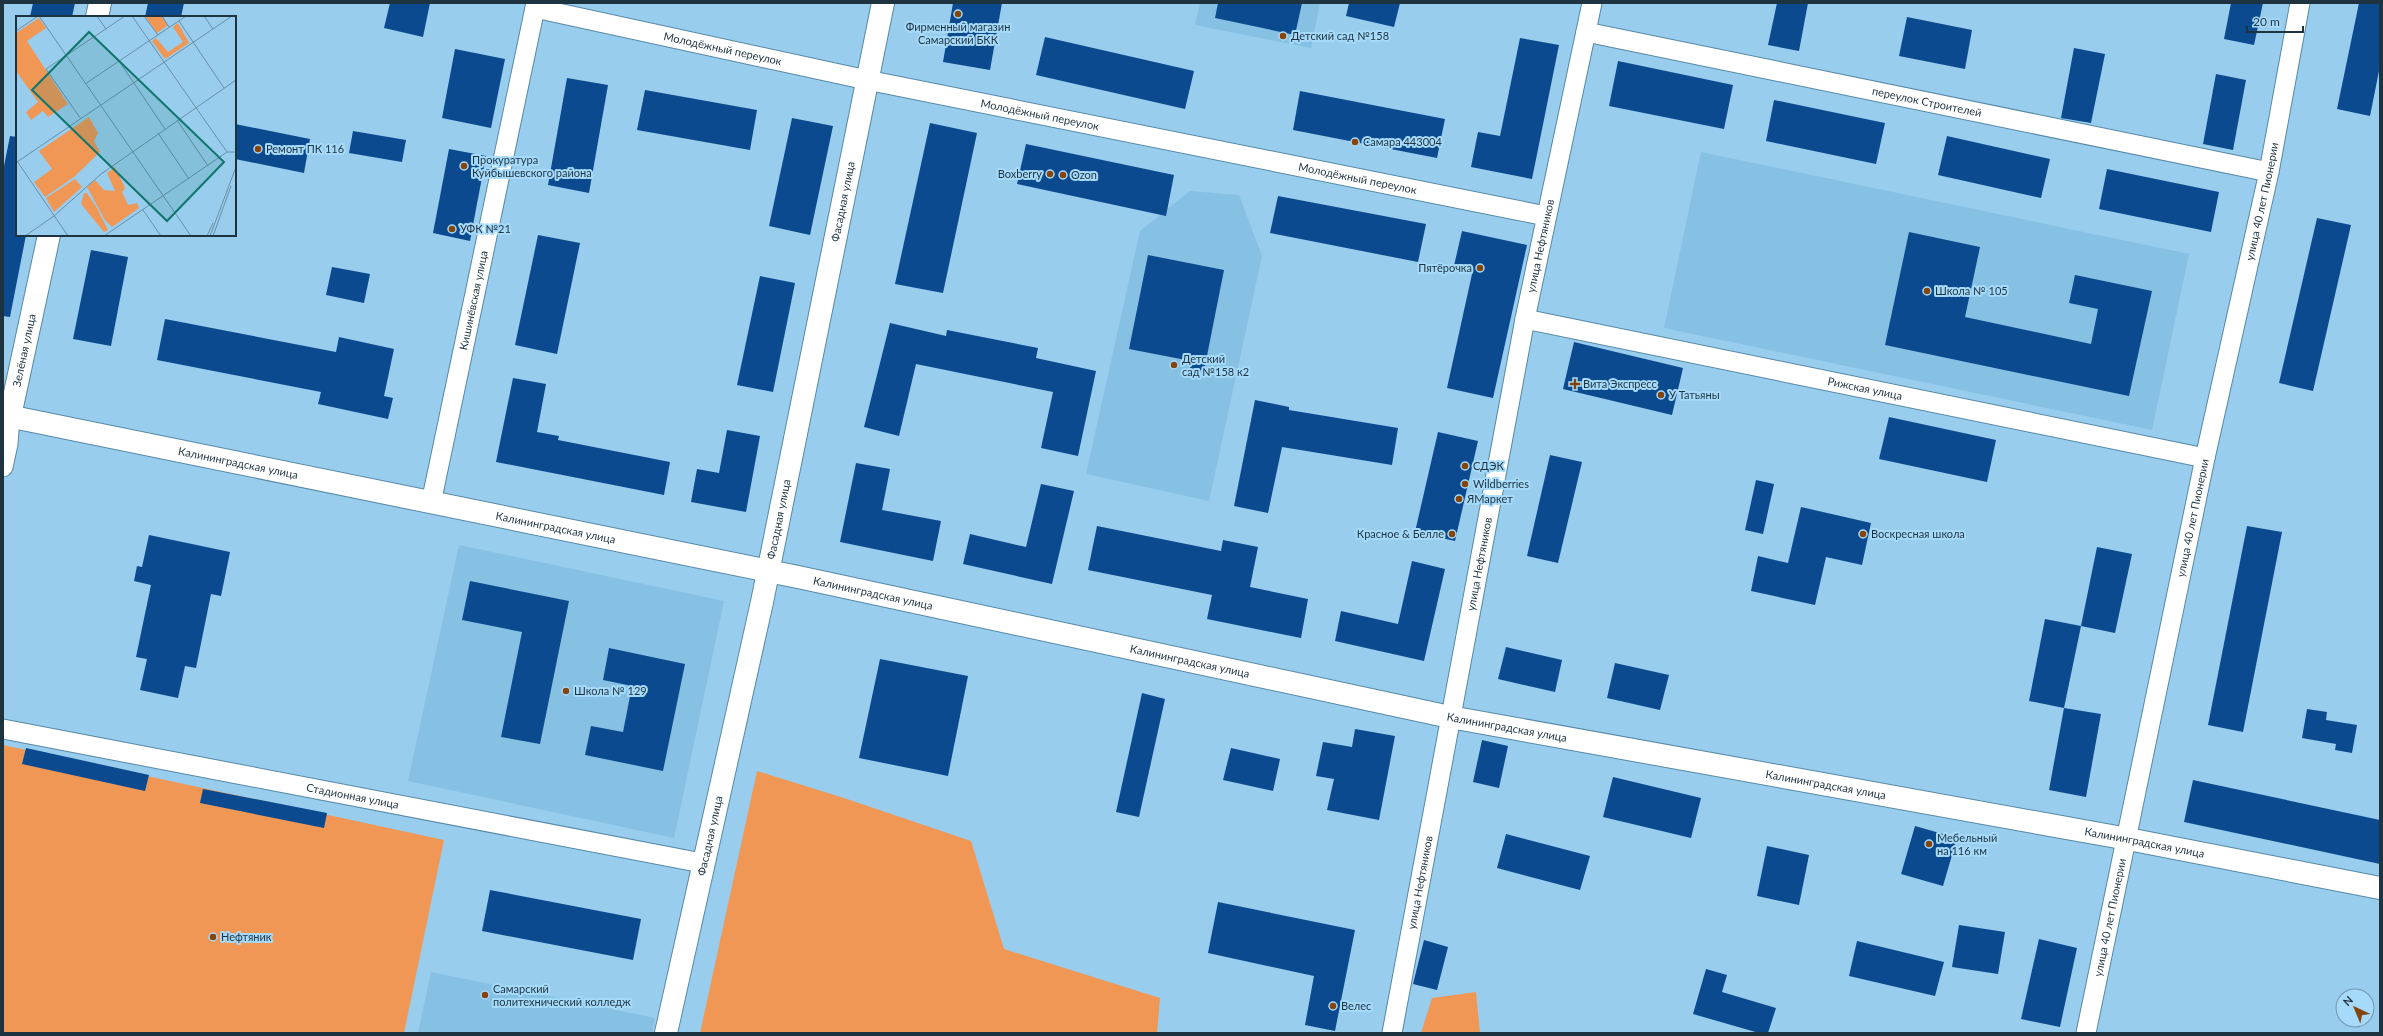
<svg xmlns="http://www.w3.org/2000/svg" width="2383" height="1036" font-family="Lato,sans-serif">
	<rect width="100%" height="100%" fill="#99cded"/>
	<g fill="#86c0e3">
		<polygon points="1200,3 1320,3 1311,48 1195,25"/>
		<polygon points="1701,152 2189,254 2152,430 1664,328"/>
		<polygon points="1190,191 1239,195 1262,256 1209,501 1086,474 1140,231"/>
		<polygon points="459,545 724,601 674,838 408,781"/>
		<polygon points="431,972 655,1018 652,1033 418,1033"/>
	</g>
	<g fill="#f09756">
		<polygon points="3,745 444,840 404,1033 3,1033"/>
		<polygon points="757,771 844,798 971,841 1004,949 1160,998 1157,1033 700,1033"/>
		<polygon points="1476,992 1480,1033 1421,1033 1432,998"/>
	</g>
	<g fill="#0c4a90">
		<polygon points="33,3 75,3 72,17 30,17"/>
		<polygon points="148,3 184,3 181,17 145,17"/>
		<polygon points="390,3 430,3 423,37 384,28"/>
		<polygon points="953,3 1002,3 990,70 943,62"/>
		<polygon points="1218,3 1302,3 1295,35 1215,18"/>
		<polygon points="1349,3 1400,3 1394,27 1346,16"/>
		<polygon points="1777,3 1808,3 1799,51 1768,45"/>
		<polygon points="2231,3 2263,3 2254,45 2224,39"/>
		<polygon points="2359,3 2380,3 2380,66 2370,116 2337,109"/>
		<polygon points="1907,17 1972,30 1965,69 1899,56"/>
		<polygon points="1045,37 1194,71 1185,109 1036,75"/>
		<polygon points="1520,38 1559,45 1532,179 1471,167 1478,132 1500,136"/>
		<polygon points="2074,48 2105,54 2091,123 2061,118"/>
		<polygon points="455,49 505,59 491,128 442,118"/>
		<polygon points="1618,61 1733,85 1724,129 1609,106"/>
		<polygon points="2216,74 2246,80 2233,150 2203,144"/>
		<polygon points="567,78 608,85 589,193 548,185"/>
		<polygon points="645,90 757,110 750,150 637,130"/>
		<polygon points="1300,91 1445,119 1437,158 1293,130"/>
		<polygon points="1774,100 1885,123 1876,164 1766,141"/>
		<polygon points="792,118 833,126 810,235 769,226"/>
		<polygon points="930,123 977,133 943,293 895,284"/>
		<polygon points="235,124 310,139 304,173 235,159"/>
		<polygon points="353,131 406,140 402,162 349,153"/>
		<polygon points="10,136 17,137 17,235 26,235 10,317 3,316 3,171"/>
		<polygon points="1947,136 2050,159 2041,198 1938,175"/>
		<polygon points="1026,144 1174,175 1166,216 1017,184"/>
		<polygon points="449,149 486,156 470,241 433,233"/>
		<polygon points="2107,169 2219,192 2211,232 2099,209"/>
		<polygon points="1278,196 1426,224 1418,262 1270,233"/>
		<polygon points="2317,218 2351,225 2313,391 2279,383"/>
		<polygon points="1462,231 1527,245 1493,398 1447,388 1472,274 1453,270"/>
		<polygon points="1909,232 1980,247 1965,317 2091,344 2098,309 2069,303 2075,275 2152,291 2129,396 1885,345"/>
		<polygon points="538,235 580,243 557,354 515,345"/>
		<polygon points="91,250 128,257 111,346 73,339"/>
		<polygon points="1148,255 1224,270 1204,371 1190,368 1191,361 1129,349"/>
		<polygon points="332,267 370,274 364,303 326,295"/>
		<polygon points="760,276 795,283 773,392 737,385"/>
		<polygon points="165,319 336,352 339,337 394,349 384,396 393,398 388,419 318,404 321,392 157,360"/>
		<polygon points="890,323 946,336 947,330 1038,348 1036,358 1096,371 1078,456 1041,448 1053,392 916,364 899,436 864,427"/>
		<polygon points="1574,342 1683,368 1672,415 1563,389"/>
		<polygon points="513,378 546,384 537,432 559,436 558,440 670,462 664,495 496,462"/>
		<polygon points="1255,400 1289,407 1289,410 1398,428 1392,465 1282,447 1268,513 1234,506"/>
		<polygon points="1889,417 1996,440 1987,482 1879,459"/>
		<polygon points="727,430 760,436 746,512 691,502 697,469 719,473"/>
		<polygon points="1438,432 1478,441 1455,541 1415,532"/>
		<polygon points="1550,455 1582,462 1558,563 1527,556"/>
		<polygon points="856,463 890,469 882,510 941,521 933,561 840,542"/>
		<polygon points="1756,480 1774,484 1763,534 1745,530"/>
		<polygon points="1041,484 1074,491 1052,584 963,564 970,534 1026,547"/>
		<polygon points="1801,507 1871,523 1862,565 1826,557 1815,605 1751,591 1758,556 1788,563"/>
		<polygon points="1097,526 1221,551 1223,540 1258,547 1250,587 1308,599 1301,638 1207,619 1212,595 1088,570"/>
		<polygon points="2247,526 2282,532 2243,732 2208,725"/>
		<polygon points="149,535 230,552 221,596 211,594 196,668 185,666 178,698 140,690 147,659 136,657 151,585 134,581 137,566 142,567"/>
		<polygon points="2097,547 2132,554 2115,633 2081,626"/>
		<polygon points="1412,561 1445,569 1424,661 1335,641 1341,611 1398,624"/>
		<polygon points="470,581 569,601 540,744 501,737 522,632 462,620"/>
		<polygon points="2045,619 2081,626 2064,708 2029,701"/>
		<polygon points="1506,647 1562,660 1555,692 1498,679"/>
		<polygon points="609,648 685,664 663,771 585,755 591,726 623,732 632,686 603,680"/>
		<polygon points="880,659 968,676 948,776 859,758"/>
		<polygon points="1615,663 1669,675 1660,710 1607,698"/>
		<polygon points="1142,693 1165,699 1139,817 1116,812"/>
		<polygon points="2064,708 2101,714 2086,797 2049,790"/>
		<polygon points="2307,709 2327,712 2326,720 2357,725 2352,753 2335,750 2336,744 2302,738"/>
		<polygon points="1355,729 1395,736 1379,820 1327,810 1334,779 1316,776 1323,742 1352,747"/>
		<polygon points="1482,740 1508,746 1499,788 1473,782"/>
		<polygon points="26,748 149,775 145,791 22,764"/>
		<polygon points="1231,748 1280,759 1273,791 1223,780"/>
		<polygon points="1613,777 1701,798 1691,838 1603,817"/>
		<polygon points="2193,780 2380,820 2380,864 2184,822"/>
		<polygon points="203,789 327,813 324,828 200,803"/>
		<polygon points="1915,826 1957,838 1943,886 1901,874"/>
		<polygon points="1506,834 1590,856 1580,890 1497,868"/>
		<polygon points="1767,846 1809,855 1799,905 1757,896"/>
		<polygon points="490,890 641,919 633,960 482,931"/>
		<polygon points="1218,902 1355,930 1335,1031 1305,1025 1314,976 1208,953"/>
		<polygon points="1959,925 2005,932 1998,974 1952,967"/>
		<polygon points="2039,939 2077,948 2060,1027 2021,1019"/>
		<polygon points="1424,940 1448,947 1437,990 1413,984"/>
		<polygon points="1857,941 1944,962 1935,996 1849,976"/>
		<polygon points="1706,969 1727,975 1722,992 1776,1008 1768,1033 1759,1033 1693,1014"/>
	</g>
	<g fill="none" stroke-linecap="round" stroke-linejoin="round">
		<g stroke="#5689a6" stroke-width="21">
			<g id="minor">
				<path id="s1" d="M535 8 867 80 1546 216"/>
				<path id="s2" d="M1586 32 2269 172"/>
				<path id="s3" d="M1525 319 2205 458"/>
				<polyline points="3,467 8,444 10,416"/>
				<path id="s4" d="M431 503 536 3"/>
				<path id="s5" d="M3 729 702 863"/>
				<path id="s6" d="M1392 1033 1525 319 1592 3"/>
				<path id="s7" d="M2086 1033 2205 458 2269 172 2300 3"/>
			</g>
		</g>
		<g stroke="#5689a6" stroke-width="24">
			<g id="tertiary">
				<polyline points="97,17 100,3"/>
				<path id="s8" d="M3 415 798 577 1450 717 2128 839 2380 888"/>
				<path id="s9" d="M10 416 49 235"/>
			</g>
		</g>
		<g stroke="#5689a6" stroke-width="24">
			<g id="secondary">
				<path id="s10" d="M666 1033 762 602 883 3"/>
			</g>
		</g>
		<use href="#minor" stroke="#fff" stroke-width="19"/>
		<use href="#tertiary" stroke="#fff" stroke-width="22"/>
		<use href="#secondary" stroke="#fff" stroke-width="22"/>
	</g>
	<g fill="#84440a" stroke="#a6dafa" stroke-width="1.5">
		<circle cx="958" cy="14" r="4"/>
		<circle cx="1283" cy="36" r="4"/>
		<circle cx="1355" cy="142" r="4"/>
		<circle cx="258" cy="149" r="4"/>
		<circle cx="464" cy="166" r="4"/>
		<circle cx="1050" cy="174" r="4"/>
		<circle cx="1063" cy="175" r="4"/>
		<circle cx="452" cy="229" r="4"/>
		<circle cx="1480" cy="268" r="4"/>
		<circle cx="1927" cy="291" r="4"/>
		<circle cx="1174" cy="365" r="4"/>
		<path d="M1573 378h4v4h4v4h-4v4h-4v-4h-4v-4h4z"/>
		<circle cx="1661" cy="395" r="4"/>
		<circle cx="1465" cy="466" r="4"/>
		<circle cx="1465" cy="484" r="4"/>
		<circle cx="1459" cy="499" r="4"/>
		<circle cx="1452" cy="534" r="4"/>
		<circle cx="1863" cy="534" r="4"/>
		<circle cx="566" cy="691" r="4"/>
		<circle cx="1929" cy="844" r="4"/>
		<circle cx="213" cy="937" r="4"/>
		<circle cx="485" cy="995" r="4"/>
		<circle cx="1333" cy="1006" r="4"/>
	</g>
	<g text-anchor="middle" stroke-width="4" stroke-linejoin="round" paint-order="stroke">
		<g font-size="11" fill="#1e3340" stroke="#a6dafa" text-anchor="start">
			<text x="958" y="31" text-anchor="middle">Фирменный магазин<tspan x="958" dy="13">Самарский БКК</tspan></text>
			<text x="1291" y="40">Детский сад №158</text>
			<text x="1363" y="146">Самара 443004</text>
			<text x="266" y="153">Ремонт ПК 116</text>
			<text x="472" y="164">Прокуратура<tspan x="472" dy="13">Куйбышевского района</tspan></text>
			<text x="1042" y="178" text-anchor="end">Boxberry</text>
			<text x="1071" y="179">Ozon</text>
			<text x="460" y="233">УФК №21</text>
			<text x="1472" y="272" text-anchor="end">Пятёрочка</text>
			<text x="1935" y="295">Школа № 105</text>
			<text x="1182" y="363">Детский<tspan x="1182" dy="13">сад №158 к2</tspan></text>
			<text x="1583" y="388">Вита Экспресс</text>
			<text x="1669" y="399">У Татьяны</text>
			<text x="1473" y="470">СДЭК</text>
			<text x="1473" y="488">Wildberries</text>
			<text x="1467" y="503">ЯМаркет</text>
			<text x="1444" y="538" text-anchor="end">Красное &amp; Белле</text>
			<text x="1871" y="538">Воскресная школа</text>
			<text x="574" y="695">Школа № 129</text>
			<text x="1937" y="842">Мебельный<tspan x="1937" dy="13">на 116 км</tspan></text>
			<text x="221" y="941">Нефтяник</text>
			<text x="493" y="993">Самарский<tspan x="493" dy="13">политехнический колледж</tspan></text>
			<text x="1341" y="1010">Велес</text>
		</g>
		<g font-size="11" fill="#1e3340" stroke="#a6dafa">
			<text dy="4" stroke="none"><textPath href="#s1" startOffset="192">Молодёжный переулок</textPath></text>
			<text dy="4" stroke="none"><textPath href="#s2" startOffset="348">переулок Строителей</textPath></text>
			<text dy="4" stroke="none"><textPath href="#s1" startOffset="516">Молодёжный переулок</textPath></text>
			<text dy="4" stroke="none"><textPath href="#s1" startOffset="840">Молодёжный переулок</textPath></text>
			<text dy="4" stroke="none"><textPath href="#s10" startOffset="850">Фасадная улица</textPath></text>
			<text dy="4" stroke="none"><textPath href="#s7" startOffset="850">улица 40 лет Пионерии</textPath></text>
			<text dy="4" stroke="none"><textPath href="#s6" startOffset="801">улица Нефтяников</textPath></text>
			<text dy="4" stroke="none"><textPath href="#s4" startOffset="207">Кишинёвская улица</textPath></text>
			<text dy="4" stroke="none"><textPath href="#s9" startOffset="67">Зелёная улица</textPath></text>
			<text dy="4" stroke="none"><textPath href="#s3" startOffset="347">Рижская улица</textPath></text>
			<text dy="4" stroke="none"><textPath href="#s8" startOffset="240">Калининградская улица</textPath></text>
			<text dy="4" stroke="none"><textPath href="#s7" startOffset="526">улица 40 лет Пионерии</textPath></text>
			<text dy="4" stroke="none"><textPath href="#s10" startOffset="526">Фасадная улица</textPath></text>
			<text dy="4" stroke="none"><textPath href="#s8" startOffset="564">Калининградская улица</textPath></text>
			<text dy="4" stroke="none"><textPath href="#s6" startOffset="477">улица Нефтяников</textPath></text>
			<text dy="4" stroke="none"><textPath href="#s8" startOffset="888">Калининградская улица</textPath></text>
			<text dy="4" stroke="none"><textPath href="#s8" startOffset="1212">Калининградская улица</textPath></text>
			<text dy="4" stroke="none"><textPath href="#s8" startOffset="1536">Калининградская улица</textPath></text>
			<text dy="4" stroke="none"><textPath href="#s8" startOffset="1860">Калининградская улица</textPath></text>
			<text dy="4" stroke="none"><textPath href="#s5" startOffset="356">Стадионная улица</textPath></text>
			<text dy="4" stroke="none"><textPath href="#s10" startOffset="202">Фасадная улица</textPath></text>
			<text dy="4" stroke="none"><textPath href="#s8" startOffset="2184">Калининградская улица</textPath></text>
			<text dy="4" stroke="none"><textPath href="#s6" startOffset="153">улица Нефтяников</textPath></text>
			<text dy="4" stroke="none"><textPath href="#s7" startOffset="118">улица 40 лет Пионерии</textPath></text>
		</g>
	</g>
	<g transform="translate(16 16)">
		<rect width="220" height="220" fill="#99cded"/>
		<path d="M129 0H145L152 9 141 17ZM23 2 30 12 11 25 52 88 32 101 27 95 15 104 10 96 22 86 0 55V17ZM162 7 173 27 149 43 136 25 140 22 152 36 167 26 157 11ZM73 101 82 117 78 125 84 136 58 161 29 181 18 166 36 153 23 135ZM99 151 109 172 106 176 112 189 121 187 123 192 96 211 89 204 71 171 79 164 88 174 99 175 91 157ZM59 163 66 171 38 196 30 182ZM68 177H71L81 192 92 214 88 216 65 188Z" fill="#f09756"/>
		<path fill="none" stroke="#688fa8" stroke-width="1" d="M23 0 175 220M81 0 90 13M116 0 211 136H220M128 0 142 19M146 0 153 11M188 0 197 13M163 5 208 72M0 15 22 0M103 45 149 113M69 68 170 0M65 103 30 53 109 0M161 104 192 150M142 117 173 163M1 145 52 220M1 146 216 0M127 194 145 220M9 220 38 200 85 158 220 64M88 220 211 136M191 220 197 207M194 220 220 151M197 220 215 170"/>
		<path fill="#0f766e" fill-opacity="0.15" stroke="#0f766e" stroke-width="2" d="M73 16 208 146 151 205 16 74Z"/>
		<rect width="220" height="220" fill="none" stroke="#1e3340" stroke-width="2"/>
	</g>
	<rect width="2383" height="1036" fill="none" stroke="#1e3340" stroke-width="8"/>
	<g transform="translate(2355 1008) rotate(316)"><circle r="19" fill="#a6dafa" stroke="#7097b0"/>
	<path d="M0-3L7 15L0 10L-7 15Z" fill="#84440a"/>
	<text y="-6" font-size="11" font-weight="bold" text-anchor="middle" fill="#1e3340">N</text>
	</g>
	<path d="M2247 26v6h56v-6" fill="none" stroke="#1e3340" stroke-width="2"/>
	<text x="2253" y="26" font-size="12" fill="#1e3340" stroke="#a6dafa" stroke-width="3" paint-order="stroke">20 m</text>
</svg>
